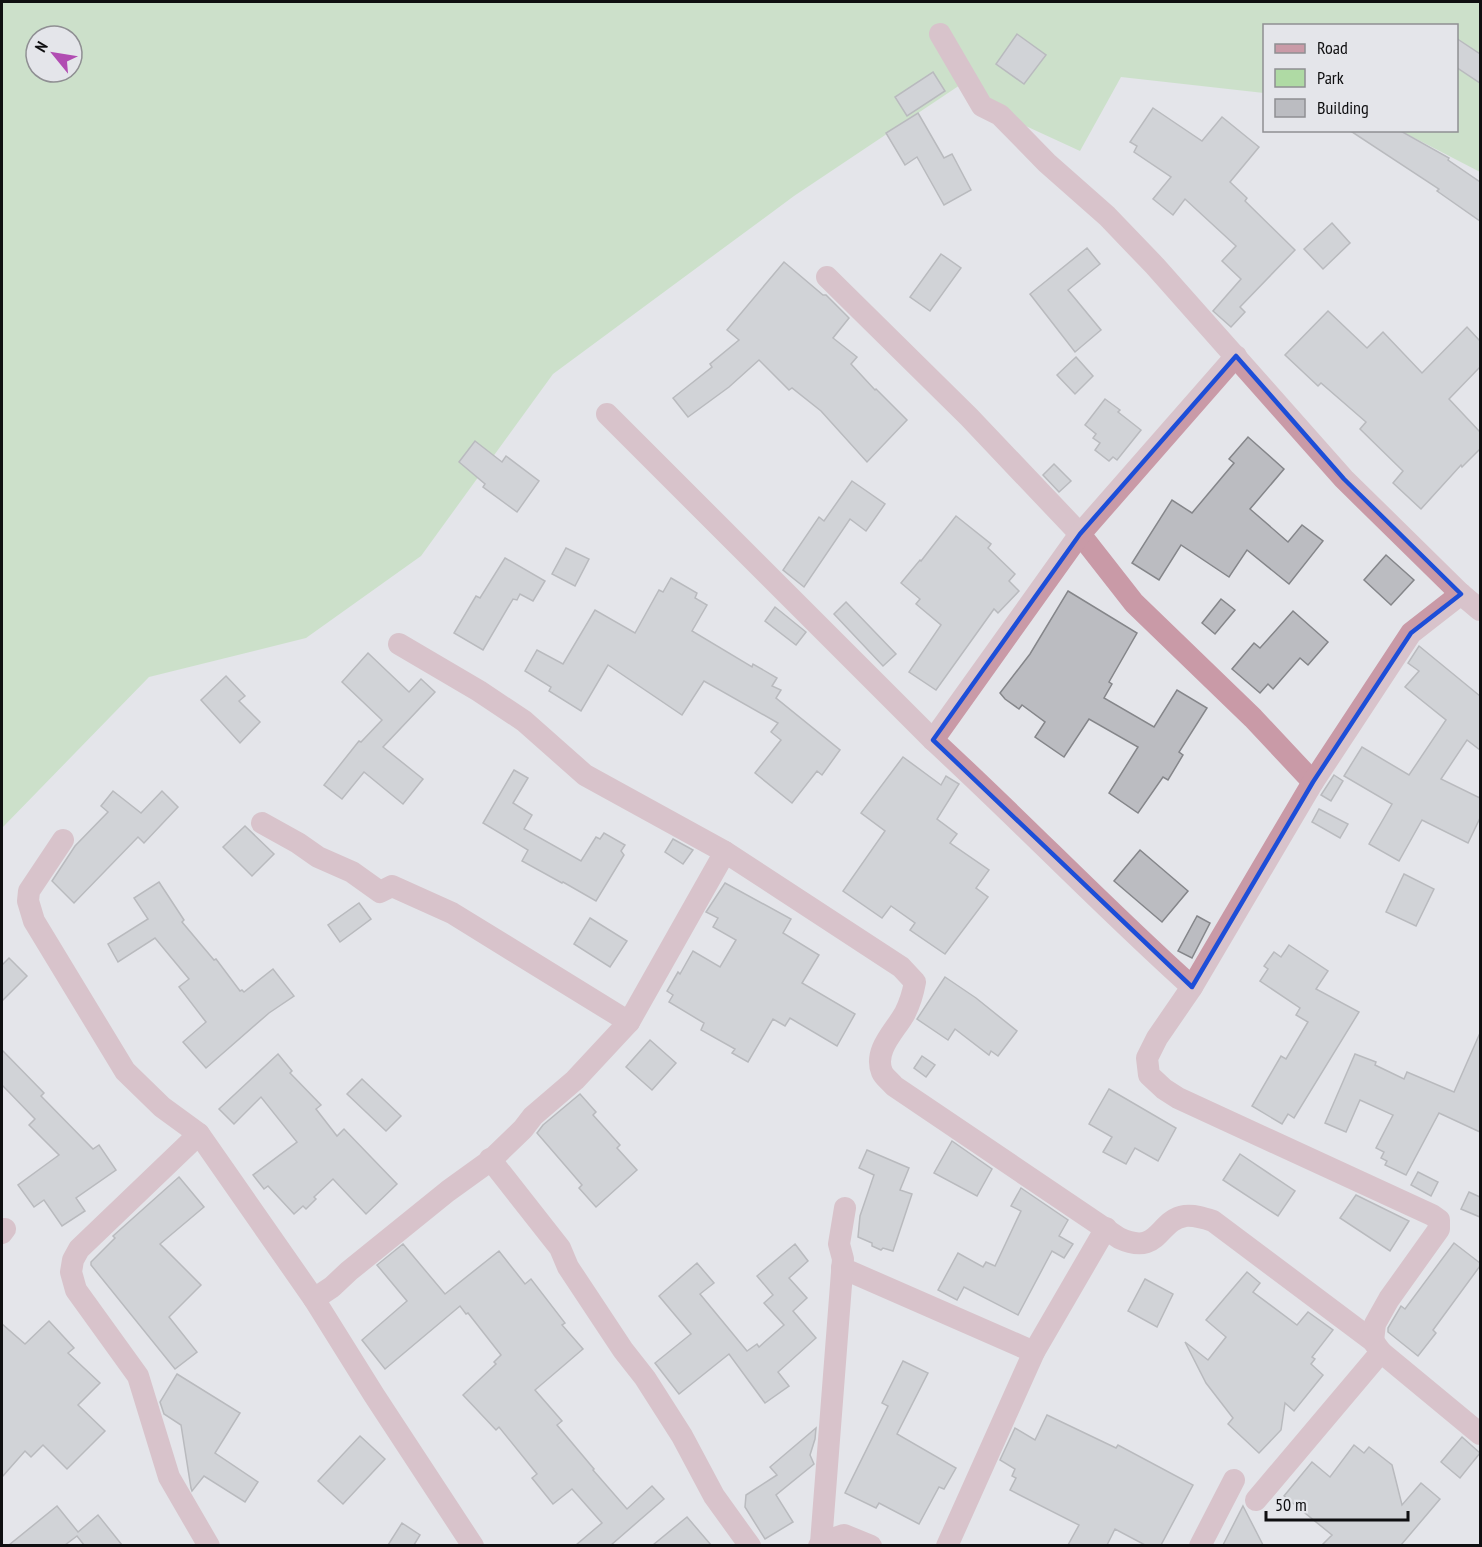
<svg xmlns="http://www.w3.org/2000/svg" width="1482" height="1547" font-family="'PT Sans Narrow',sans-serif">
	<rect width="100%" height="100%" fill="#e4e5ea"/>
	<path fill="#afdaa4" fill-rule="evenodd" d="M2 2H1480V172L1401 131 1456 130V26H1264V93L1121 77 1080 151 982 106 966 81 794 196 553 374 421 556 306 638 149 677 2 828ZM36 36H72V72H36Z"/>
	<g fill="#bbbcc1" stroke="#85868a" stroke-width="1.5">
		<polygon points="1017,34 1046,55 1024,84 996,64"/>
		<polygon points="1456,38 1480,54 1480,83 1456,67"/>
		<polygon points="933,72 945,91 907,116 895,97"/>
		<polygon points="1153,108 1202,141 1222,117 1259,147 1230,182 1247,198 1245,201 1295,250 1240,307 1245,312 1231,327 1213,311 1241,279 1222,261 1236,246 1185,199 1173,215 1153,199 1171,177 1134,152 1137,146 1130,142"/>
		<polygon points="918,113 944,158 952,154 971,190 944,205 917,157 905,165 886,133"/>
		<polygon points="1349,130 1399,130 1449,158 1448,160 1480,182 1480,221 1437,191 1439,189"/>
		<polygon points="1332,223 1350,243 1323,269 1304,249"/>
		<polygon points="1087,248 1100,264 1068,290 1101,330 1075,352 1030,294"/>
		<polygon points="941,254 961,268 930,311 910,297"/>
		<polygon points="784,262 823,295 826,295 849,318 833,338 857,357 851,364 875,390 876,389 907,420 867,462 821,411 792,388 789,390 759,360 729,387 688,417 673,398 712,367 710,364 739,340 727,330"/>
		<polygon points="1328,311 1367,348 1383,332 1422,373 1467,327 1480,341 1480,367 1449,399 1480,432 1480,449 1462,467 1461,465 1421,509 1393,483 1403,471 1360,429 1366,422 1321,383 1318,386 1285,355"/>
		<polygon points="1076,357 1093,376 1075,394 1057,375"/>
		<polygon points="1105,399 1120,410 1118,412 1141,430 1117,460 1113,457 1109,461 1095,450 1100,443 1093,438 1096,434 1085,425"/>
		<polygon points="1248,437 1284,469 1250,509 1288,542 1302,525 1323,541 1289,584 1247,550 1229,577 1181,545 1159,580 1132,563 1172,500 1192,513 1234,463 1229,459"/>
		<polygon points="475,441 502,462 506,456 539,481 517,512 483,487 485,484 459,462"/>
		<polygon points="1054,464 1071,481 1059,492 1043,475"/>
		<polygon points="852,481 885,504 866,531 850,519 804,587 783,570 819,517 824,521"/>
		<polygon points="956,516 991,544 988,548 1015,574 1009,581 1019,591 998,613 994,609 936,690 909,672 941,625 916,604 920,599 901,583 920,560 921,561"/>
		<polygon points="566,548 589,559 575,586 552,574"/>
		<polygon points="1386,555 1414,580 1391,605 1364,580"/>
		<polygon points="505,558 545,581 533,601 520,594 517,600 513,599 483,650 454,633 476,596 480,598"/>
		<polygon points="671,578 697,593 695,598 707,605 692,631 752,667 753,664 777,678 772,686 781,690 776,698 840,750 822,775 817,771 792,803 755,773 781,740 771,732 778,723 704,681 682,715 608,665 581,711 549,691 551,687 525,671 537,650 563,664 595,610 635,633 659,590 663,592"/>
		<polygon points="1068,591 1137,633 1109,682 1112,684 1104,698 1154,727 1177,690 1207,708 1179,752 1183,755 1168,780 1163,777 1138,813 1109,793 1138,747 1089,719 1064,757 1035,737 1045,722 1022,705 1019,709 1005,699 1000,693 1030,654"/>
		<polygon points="1221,599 1235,610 1215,634 1202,623"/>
		<polygon points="846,602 896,654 883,666 834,614"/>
		<polygon points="775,607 806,632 796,645 765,621"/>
		<polygon points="1293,611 1328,642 1308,665 1300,658 1273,689 1268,684 1260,693 1232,669 1254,643 1260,648"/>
		<polygon points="1419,646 1480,696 1480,750 1467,740 1441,779 1480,798 1480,818 1468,843 1422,820 1399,861 1369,844 1392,804 1344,776 1362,747 1409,775 1446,720 1405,687 1419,671 1408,663"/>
		<polygon points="368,653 409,692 421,679 435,692 383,747 423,779 403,804 364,772 342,799 324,785 359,741 361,742 382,720 342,682"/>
		<polygon points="226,676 245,696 239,701 260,722 240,743 201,700"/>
		<polygon points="903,757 941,785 946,776 959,784 937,819 957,834 950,843 989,870 976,888 988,897 945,954 910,930 915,923 891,906 882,918 843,891 885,831 861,813"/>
		<polygon points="514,770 528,778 513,803 532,815 524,829 581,861 596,837 600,839 604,833 625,845 621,851 624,855 596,901 563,882 562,883 522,861 528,850 483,823"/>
		<polygon points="1334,775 1343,781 1331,801 1321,795"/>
		<polygon points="113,791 141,813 162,791 178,807 144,843 138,837 74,903 52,881 75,846 108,812 101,806"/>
		<polygon points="1319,809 1348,824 1340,838 1312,822"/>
		<polygon points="245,826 274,854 252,876 223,847"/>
		<polygon points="673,839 693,850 683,864 665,852"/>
		<polygon points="1140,850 1188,891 1162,922 1114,881"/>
		<polygon points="1404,874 1434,889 1416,926 1386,912"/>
		<polygon points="159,882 184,920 182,922 214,960 216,959 240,991 242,990 244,992 273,969 294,996 269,1013 206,1068 183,1042 206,1022 179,987 189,979 155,938 118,962 108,944 148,919 134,898"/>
		<polygon points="725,883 791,919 783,933 819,955 802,983 855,1014 837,1046 790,1018 785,1026 773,1019 748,1062 732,1053 735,1049 701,1030 704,1023 669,1002 673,995 667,991 678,972 680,974 693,951 720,967 736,940 713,927 718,918 706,912"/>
		<polygon points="359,903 371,919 340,942 328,925"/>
		<polygon points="1197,916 1210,923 1192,958 1178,951"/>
		<polygon points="590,918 627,941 610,967 574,944"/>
		<polygon points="1289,945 1328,971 1316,989 1359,1012 1294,1118 1288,1114 1282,1124 1252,1106 1281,1056 1286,1059 1308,1022 1296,1015 1300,1008 1260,981 1268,969 1264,966 1274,952 1281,957"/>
		<polygon points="9,958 27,976 2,1001 2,965"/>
		<polygon points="945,977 976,998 1017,1031 998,1056 991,1051 989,1055 955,1029 948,1040 917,1019"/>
		<polygon points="1480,1033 1480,1132 1439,1113 1406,1175 1385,1165 1387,1161 1381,1158 1384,1152 1376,1148 1393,1115 1360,1100 1346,1132 1325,1123 1355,1054 1376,1062 1375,1065 1404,1079 1407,1072 1454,1092"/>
		<polygon points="650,1040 676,1063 652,1090 626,1067"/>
		<polygon points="2,1050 44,1093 41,1096 93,1149 99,1145 116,1170 76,1198 85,1211 62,1226 44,1200 34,1207 18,1185 59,1155 29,1125 35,1119 2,1085"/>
		<polygon points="278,1054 292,1071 290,1073 321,1105 316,1109 337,1136 344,1129 397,1184 366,1214 333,1179 314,1197 316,1199 306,1209 303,1206 294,1214 268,1186 264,1189 253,1175 297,1142 261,1097 234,1124 219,1109"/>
		<polygon points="922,1056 935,1065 926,1077 914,1068"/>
		<polygon points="362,1079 401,1116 386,1131 347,1094"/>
		<polygon points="1109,1089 1176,1128 1158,1161 1135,1148 1126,1164 1103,1152 1112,1137 1089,1124"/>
		<polygon points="580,1094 596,1112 593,1115 620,1145 617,1148 637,1170 596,1207 579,1188 582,1185 537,1133 543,1125"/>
		<polygon points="952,1141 992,1169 977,1196 934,1173"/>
		<polygon points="867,1150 909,1168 900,1190 912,1194 893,1251 883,1248 881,1250 872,1246 872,1243 858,1237 860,1216 874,1175 859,1168"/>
		<polygon points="1240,1154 1295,1191 1278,1216 1223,1180"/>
		<polygon points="1418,1172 1438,1182 1431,1196 1411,1185"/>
		<polygon points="179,1177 204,1207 160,1244 201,1285 169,1317 197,1352 175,1369 91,1265 91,1262 115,1238 113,1236"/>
		<polygon points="1021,1188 1068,1220 1059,1236 1073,1244 1064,1258 1052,1251 1018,1315 964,1287 957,1300 938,1290 958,1253 983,1267 986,1262 995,1266 1021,1211 1011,1206"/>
		<polygon points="1469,1192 1480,1197 1480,1217 1461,1209"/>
		<polygon points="1356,1195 1409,1221 1390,1251 1340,1218"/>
		<polygon points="1454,1243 1480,1263 1480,1266 1433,1330 1436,1333 1418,1356 1388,1332 1388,1328 1401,1306 1405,1309"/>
		<polygon points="403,1244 445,1294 499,1251 525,1284 531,1279 565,1323 562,1325 583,1349 535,1390 562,1421 557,1425 594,1469 593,1470 627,1509 652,1486 664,1499 611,1545 576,1545 602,1523 572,1489 553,1504 532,1478 537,1474 499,1427 496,1430 463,1395 496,1364 494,1362 501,1355 468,1313 466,1314 460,1306 385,1369 362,1340 407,1301 377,1265"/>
		<polygon points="795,1244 808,1261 789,1278 807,1298 793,1311 816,1338 778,1372 789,1386 765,1403 729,1354 679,1394 655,1363 691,1334 659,1296 697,1263 714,1283 700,1294 747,1351 757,1344 759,1347 784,1325 764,1303 773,1295 757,1276"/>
		<polygon points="1247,1272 1260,1283 1253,1292 1297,1325 1308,1312 1333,1330 1312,1357 1315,1359 1311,1364 1323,1375 1294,1411 1285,1403 1281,1430 1259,1453 1228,1424 1233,1418 1206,1383 1185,1342 1208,1360 1226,1337 1206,1320"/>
		<polygon points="1145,1279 1173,1294 1157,1327 1128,1311"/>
		<polygon points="49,1321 74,1348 68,1353 100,1383 78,1405 105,1431 67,1469 43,1445 31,1457 25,1451 2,1477 2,1324 25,1344"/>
		<polygon points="903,1361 928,1373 897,1434 956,1468 944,1489 939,1487 919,1524 879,1503 876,1508 845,1493 888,1406 882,1403"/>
		<polygon points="177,1374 240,1413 215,1453 258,1482 245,1502 204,1476 192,1491 191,1488 181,1425 164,1414 160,1402"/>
		<polygon points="1047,1415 1116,1448 1118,1445 1193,1485 1161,1545 1145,1545 1115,1529 1107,1545 1068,1545 1079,1525 1010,1490 1016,1478 1012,1476 1015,1469 1000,1460 1015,1428 1035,1440"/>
		<polygon points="816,1428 815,1439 810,1455 814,1464 776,1495 793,1522 765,1539 745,1507 746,1495 777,1475 770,1467"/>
		<polygon points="360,1436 385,1459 343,1504 318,1481"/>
		<polygon points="1462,1437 1480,1453 1460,1478 1441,1462"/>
		<polygon points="1354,1445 1364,1453 1369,1447 1392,1465 1402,1505 1421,1483 1440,1499 1401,1545 1322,1545 1332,1535 1284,1496 1312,1462 1330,1477"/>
		<polygon points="57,1506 78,1532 98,1515 122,1545 84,1545 77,1536 65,1545 9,1545"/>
		<polygon points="1243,1506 1263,1545 1223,1545"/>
		<polygon points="687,1517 711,1545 653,1545"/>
		<polygon points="402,1523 420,1535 414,1545 388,1545"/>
	</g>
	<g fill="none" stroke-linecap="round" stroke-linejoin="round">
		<g stroke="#c99aa7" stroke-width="22">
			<polyline points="940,34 982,106 1000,115 1047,163 1107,216 1155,266 1344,479 1461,594 1480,610"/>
			<polyline points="827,277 969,417 1080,534 1134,603 1253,718 1313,782"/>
			<path d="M607 414 933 740C1021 821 1103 907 1192 987"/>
			<path d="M399 644 479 691 524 721 585 775 725 852 901 967 915 982C913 993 910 1003 905 1013 896 1030 873 1050 882 1072 884 1077 891 1082 894 1086L1119 1238C1160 1257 1157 1220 1185 1216 1195 1215 1204 1218 1213 1221L1373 1341 1381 1352 1480 1434"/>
			<polyline points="933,740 1080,534 1236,356"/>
			<polyline points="262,823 298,843 318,857 352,872 380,892 392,886 452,913 629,1022"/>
			<polyline points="63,840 29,891 28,901 34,921 125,1071 162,1107 199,1134 314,1299 374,1395 473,1546"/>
			<polyline points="199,1134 79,1249 73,1260 71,1272 76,1290 138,1376 169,1477 209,1546"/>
			<polyline points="490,1159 560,1248 568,1267 623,1350 645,1378 682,1436 714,1496 750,1546"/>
			<polyline points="2,1233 5,1229"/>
			<polyline points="842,1268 1034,1352"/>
			<polyline points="314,1299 332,1287 349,1271 448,1191 491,1160 523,1129 533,1116 575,1080 629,1022 725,852"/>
			<polyline points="1373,1341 1375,1324 1389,1299 1439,1229 1439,1220 1432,1215 1178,1098 1164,1089 1149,1075 1147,1058 1157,1038 1192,987 1313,782 1411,633 1461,594"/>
			<polyline points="1256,1500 1381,1352"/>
			<polyline points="821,1543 844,1535 871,1546"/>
			<polyline points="819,1546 821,1543 843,1259 839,1244 845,1208"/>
			<polyline points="947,1546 1034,1352 1106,1228"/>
			<polyline points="1200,1546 1234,1480"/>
		</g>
	</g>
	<path d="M0 0H1482V1547H0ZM1236 356 1344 479 1461 594 1411 633 1313 782 1192 987 933 740 1080 534Z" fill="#e4e5ea" fill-opacity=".55" fill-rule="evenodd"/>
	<path fill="none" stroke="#1d4ed8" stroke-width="4.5" stroke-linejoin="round" d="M1236 356 1344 479 1461 594 1411 633 1313 782 1192 987 933 740 1080 534Z"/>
	<rect width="1482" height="1547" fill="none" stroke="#0f0f11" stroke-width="6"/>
	<rect x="1263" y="24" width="195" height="108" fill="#e4e5ea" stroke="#8f8f93" stroke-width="1.5"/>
	<rect x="1275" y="44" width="30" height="9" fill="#c99aa7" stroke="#8f8f93" stroke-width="1.5"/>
	<text x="1317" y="54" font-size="18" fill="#0f0f11">Road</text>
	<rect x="1275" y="69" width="30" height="18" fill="#afdaa4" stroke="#8f8f93" stroke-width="1.5"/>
	<text x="1317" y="84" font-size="18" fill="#0f0f11">Park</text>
	<rect x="1275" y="99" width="30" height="18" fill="#bbbcc1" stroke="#8f8f93" stroke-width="1.5"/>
	<text x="1317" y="114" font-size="18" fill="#0f0f11">Building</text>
	<g transform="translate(54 54) rotate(300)"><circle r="28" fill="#e4e5ea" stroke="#8f8f93" stroke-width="1.5"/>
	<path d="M0-4.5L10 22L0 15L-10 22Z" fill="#b14cb2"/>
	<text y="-9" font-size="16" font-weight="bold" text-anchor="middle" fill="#0f0f11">N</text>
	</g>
	<path d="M1266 1511v9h142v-9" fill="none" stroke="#0f0f11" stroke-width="3"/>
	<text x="1275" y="1511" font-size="18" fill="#0f0f11" stroke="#e4e5ea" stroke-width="4.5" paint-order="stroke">50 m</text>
</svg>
